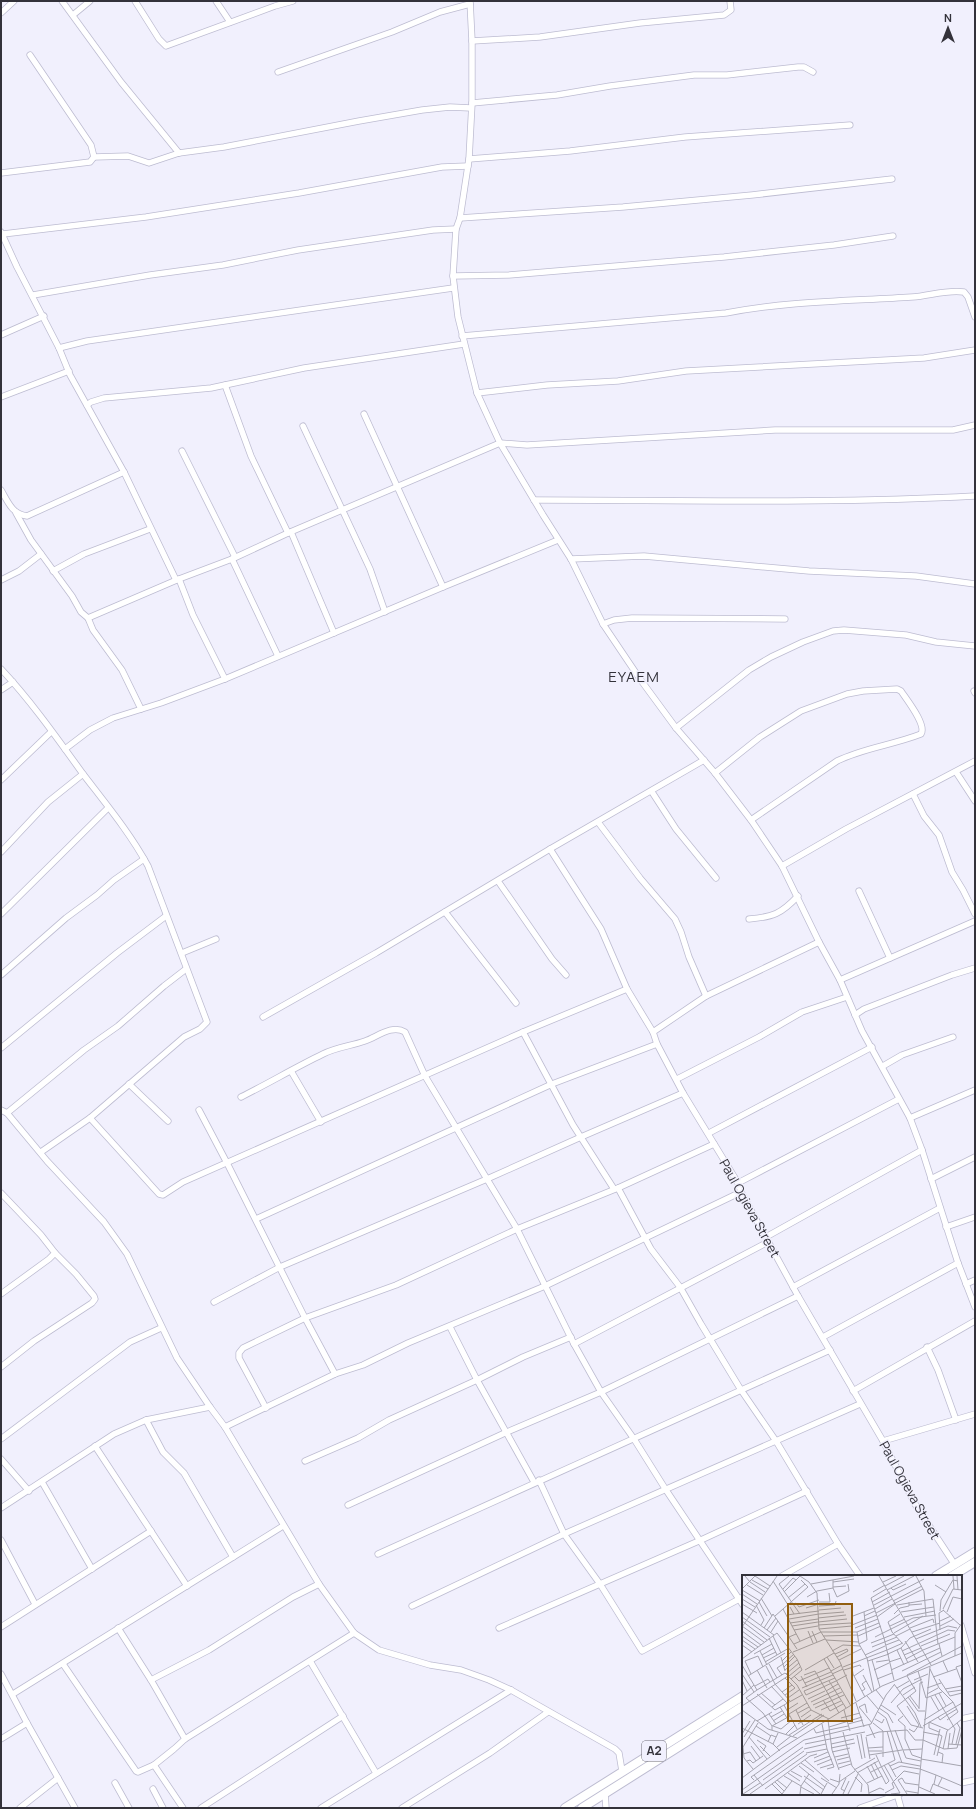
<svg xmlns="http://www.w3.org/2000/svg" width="976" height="1809" font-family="Manrope,sans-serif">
	<rect width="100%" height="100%" fill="#f1f0fd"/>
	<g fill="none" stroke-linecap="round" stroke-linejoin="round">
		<g stroke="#bdbcd1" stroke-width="7">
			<g id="minor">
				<polyline points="62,1 121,82 179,153"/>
				<polyline points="135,1 159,39 166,46 275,6 293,1"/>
				<polyline points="216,1 230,22"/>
				<polyline points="470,1 472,41 472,103 469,159 460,218 456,229 453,276 458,317 477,393 500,443 543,515 571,559 603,624 640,679 676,728 715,773 751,820 782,866 819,942 840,980 862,1031 910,1118 922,1150 958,1263 975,1307"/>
				<polyline points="1,13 14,1"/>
				<polyline points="73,15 90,1"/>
				<polyline points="472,41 540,37 640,23 724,15 731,10 730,1"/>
				<polyline points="278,72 392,32 440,12 470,4"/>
				<polyline points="472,103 557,95 610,86 694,75 727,75 798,67 804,67 813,72"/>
				<polyline points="94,157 128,156 149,163 179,153 224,147 359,121 422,110 450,107 471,108"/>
				<polyline points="469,159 570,151 685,137 850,125"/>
				<polyline points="1,173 90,162 94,157 91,145 30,55"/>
				<polyline points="460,218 623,207 752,195 892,179"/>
				<polyline points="1,232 17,267 59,348 70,375 124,472 176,580"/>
				<polyline points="3,234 146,217 299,193 442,167 468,166"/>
				<polyline points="453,276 509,275 724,257 834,245 893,236"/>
				<polyline points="33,295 150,275 223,265 298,250 433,230 456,229"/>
				<polyline points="1,335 44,316"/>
				<path d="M462 336 726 313C787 301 850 301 912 297 929 296 948 289 964 292L968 297 975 317"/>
				<polyline points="59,348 87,341 453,288"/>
				<polyline points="225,385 251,456 288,533"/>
				<polyline points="477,393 547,385 618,381 686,371 924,358 975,350"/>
				<polyline points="1,397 69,371"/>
				<polyline points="87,405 91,402 104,398 211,388 304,368 464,344"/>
				<polyline points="364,414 443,587"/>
				<polyline points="303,426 370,569 385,612"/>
				<polyline points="182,451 235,557"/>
				<path d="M1 490C8 502 12 514 27 516L124 472"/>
				<path d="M534 500C681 500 828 504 975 496"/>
				<polyline points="16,513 31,540 72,596 81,612 88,618 93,630 122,670 141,709"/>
				<polyline points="291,532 334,633"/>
				<polyline points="232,559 278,656"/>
				<polyline points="571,559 644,556 809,571 916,576 975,584"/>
				<polyline points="53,571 84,554 150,529"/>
				<polyline points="179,579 193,615 225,679"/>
				<polyline points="1,580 19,571 41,554"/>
				<polyline points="88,618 179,579 232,559 288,533 500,443 527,445 775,430 953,430 975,425"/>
				<polyline points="603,624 614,620 632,618 785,619"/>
				<path d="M1 669C31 701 57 738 83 774 106 804 130 833 148 866L207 1022 200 1029 184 1037 90 1118 41 1152"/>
				<polyline points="1,690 13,682"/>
				<polyline points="974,691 975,693"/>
				<polyline points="676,728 749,670 771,657 803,642 833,631 844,630 906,635 936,642 975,646"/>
				<polyline points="65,749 90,730 113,718 161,703 225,679 443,587 558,540"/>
				<polyline points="956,772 975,801"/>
				<path d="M715 773 760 737 801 711 847 694 863 691 897 689 901 691C907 700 927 725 921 734 893 745 863 748 837 761L751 820"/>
				<polyline points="1,780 51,732"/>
				<polyline points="652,792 676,829 716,878"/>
				<polyline points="913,794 924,816 939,835 952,872 963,890 975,914"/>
				<polyline points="598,822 640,878 675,919 681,932 689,957 706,996"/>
				<polyline points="550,849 601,929 627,989 653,1032 657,1044 683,1093 738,1183 741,1192 798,1296 883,1441 915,1504 955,1565"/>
				<polyline points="1,852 48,802 83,774"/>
				<polyline points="782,866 846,829 975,761"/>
				<polyline points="498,881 552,959 566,975"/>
				<polyline points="859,891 890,958"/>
				<polyline points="445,912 516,1003"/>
				<polyline points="1,914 108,808"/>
				<path d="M749 919C773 917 781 914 798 896"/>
				<polyline points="182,953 216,939"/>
				<polyline points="1,975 66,918 97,895 114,880 144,859"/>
				<polyline points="840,980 975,921"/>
				<polyline points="855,1015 864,1009 952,975 975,968"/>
				<polyline points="263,1017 376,953 550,849 704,760"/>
				<polyline points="523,1032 573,1125 614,1189"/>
				<polyline points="653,1032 706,996 819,942"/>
				<polyline points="1,1048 117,953 166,916"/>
				<polyline points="883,1066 902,1055 953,1037"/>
				<polyline points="291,1071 321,1122"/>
				<polyline points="677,1079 759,1037 802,1012 847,997"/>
				<polyline points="129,1084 168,1121"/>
				<path d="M241 1097C269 1083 296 1067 323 1054 337 1047 351 1046 365 1041 377 1037 392 1024 405 1032L425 1076 517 1229 574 1344 601 1392 634 1439 666 1490 743 1605"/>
				<polyline points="1,1110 7,1113 47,1161 104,1222 127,1254 177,1358 210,1407 225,1427 319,1584 354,1633 379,1650 430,1665 461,1670 489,1680 511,1690 615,1749 619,1753 622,1771"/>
				<polyline points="199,1110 227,1163 305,1318 335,1374"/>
				<polyline points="7,1113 84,1050 118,1026 164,986 186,969"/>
				<polyline points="90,1118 159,1194 163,1195 183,1182 523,1032 627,989"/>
				<polyline points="910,1118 975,1090"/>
				<polyline points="709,1133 872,1047"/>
				<polyline points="931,1179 975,1157"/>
				<polyline points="738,1183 899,1099"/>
				<polyline points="618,1188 651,1249 680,1287 701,1324 741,1390 776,1441 838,1544 860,1576"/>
				<polyline points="1,1193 41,1235 55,1253 49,1259 1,1294"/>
				<polyline points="256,1219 552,1084 657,1044"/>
				<polyline points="946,1227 975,1217"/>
				<polyline points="766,1237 922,1150"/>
				<polyline points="966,1284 975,1280"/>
				<polyline points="793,1287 940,1208"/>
				<polyline points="214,1302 280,1267 487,1179 581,1137 683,1093"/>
				<polyline points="450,1327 477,1380 534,1482"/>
				<polyline points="823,1337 958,1263"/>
				<polyline points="574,1344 768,1242"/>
				<polyline points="927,1347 938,1370 956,1420"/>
				<polyline points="1,1367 34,1341 92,1303 95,1299 94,1296 76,1274 55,1253"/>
				<polyline points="853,1391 975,1321"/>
				<polyline points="266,1408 239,1358 239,1353 243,1348 305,1318 396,1285 517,1229 618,1188 714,1144"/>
				<polyline points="146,1420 163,1452 184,1473 233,1557"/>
				<polyline points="225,1427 335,1374 363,1365 408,1343 545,1286 741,1192"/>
				<polyline points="1,1439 130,1342 161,1328"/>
				<polyline points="883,1441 975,1414"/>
				<polyline points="95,1446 187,1586"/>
				<polyline points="1,1459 29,1491"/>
				<polyline points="305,1461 358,1438 389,1420 477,1380 523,1357 571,1337"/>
				<polyline points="539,1480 564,1534 600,1584 642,1651 743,1597"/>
				<polyline points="42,1482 92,1569"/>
				<polyline points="348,1505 507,1432 601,1392 798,1296"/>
				<polyline points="1,1508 114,1434 146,1420 210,1407"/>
				<polyline points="1,1540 35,1604"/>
				<path d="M378 1554C528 1485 679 1418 830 1350"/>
				<polyline points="782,1576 838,1544"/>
				<polyline points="412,1606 564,1534 860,1404"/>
				<polyline points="961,1625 975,1673"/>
				<polyline points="1,1627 151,1531"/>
				<polyline points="118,1628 151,1680 185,1739 174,1749 154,1765 183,1808"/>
				<polyline points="499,1628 701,1540 807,1491"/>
				<polyline points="310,1661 376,1773"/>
				<polyline points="63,1664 136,1771 138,1772 154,1765"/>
				<polyline points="1,1674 27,1723 75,1808"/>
				<polyline points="151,1680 209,1650 293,1597 319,1584"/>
				<polyline points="13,1694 283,1526"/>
				<polyline points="961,1719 975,1716"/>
				<polyline points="1,1739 27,1723"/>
				<polyline points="185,1739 354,1633"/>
				<polyline points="115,1783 129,1808"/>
				<polyline points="961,1783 975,1780"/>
				<polyline points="153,1789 163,1808"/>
				<polyline points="605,1793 606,1808"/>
				<polyline points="897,1794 901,1808"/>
				<polyline points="20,1808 58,1778"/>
				<polyline points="201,1808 343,1716"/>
				<polyline points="321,1808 511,1690"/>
				<polyline points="402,1808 490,1753 548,1712"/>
				<polyline points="860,1808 900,1794"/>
			</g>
		</g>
		<g stroke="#bdbcd1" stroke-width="10">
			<g id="highway">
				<polyline points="936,1576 975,1552"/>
				<polyline points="952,1576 975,1562"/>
				<polyline points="565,1808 743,1696"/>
				<polyline points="582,1808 743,1706"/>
			</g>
		</g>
		<use href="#minor" stroke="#fff" stroke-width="5.5"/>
		<use href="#highway" stroke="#fff" stroke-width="8"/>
	</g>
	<g text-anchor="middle" stroke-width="3" stroke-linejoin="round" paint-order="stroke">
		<rect fill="#f1f0fd" stroke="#6c6b74" stroke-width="1" x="642" y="1741" width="24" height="20" rx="3"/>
		<g font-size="12" font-weight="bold" fill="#33323a">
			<text x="654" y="1755">A2</text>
		</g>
		<g font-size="13" fill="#33323a" stroke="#f1f0fd">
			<text transform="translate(750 1208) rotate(61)" y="5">Paul Ogieva Street</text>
			<text transform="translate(910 1490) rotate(61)" y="5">Paul Ogieva Street</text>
		</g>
		<g font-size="15" letter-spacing="1" fill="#33323a" stroke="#f1f0fd">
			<text x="634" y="682">EYAEM</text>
		</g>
	</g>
	<g transform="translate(742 1575)">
		<rect width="220" height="220" fill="#f1f0fd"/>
		<path fill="none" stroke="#a5a4af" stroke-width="1" d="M3 1 8 7 23 17M13 1 28 11M58 1 67 7 75 18 77 54 98 87 114 126M137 1 189 90M174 1 182 16 184 41M211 1 212 14M215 1 216 15M10 5 26 14M31 6 46 30M91 7 112 4M141 7 154 1M37 9 58 39M37 9 47 1M69 9 112 1M5 10 21 20M193 10 204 17M143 11 162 1M91 12 104 11M91 13 95 22 107 16 106 9M149 13 151 15 164 9M0 14 13 1M41 14 51 3 54 5 58 1M0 15 18 26M145 15 172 1M42 17 54 5M131 17 143 10M0 19 15 29M65 22 75 16 91 13V5M19 23 30 41M46 23 63 9M0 24 13 32M151 26 180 11M17 27 25 41M77 27H88L87 18M130 27 148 17M0 29 15 38M14 30 22 45 19 50M51 30 54 28 57 32 77 25M132 30 182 4M155 30 191 24 196 69M167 30 180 29M77 31 93 30 94 26M64 33 77 29M41 34 58 66M133 34 150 24M201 34 211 14 220 15M77 35 99 33M201 35 218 50M198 36 199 25 211 5 216 6M0 37 32 60M122 37 125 65 117 69 125 83 132 116M159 37 192 32M205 37 211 22 220 24M134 38 181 14M52 39 77 36M77 39 102 37M152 39 158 33 167 31V27M158 39 146 47 150 57 160 68M45 40 52 39 48 32M33 41 66 12 59 5M111 41 132 33M122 41 133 36M0 42 28 62M135 42 153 29M162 42 193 36M76 43 104 40M47 44 77 39M0 46 25 65M198 46 209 41M76 47 105 44M48 48 76 44M76 50 109 48 110 51 77 54M110 50 135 40M0 51 22 67M50 51 76 47M148 51 163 44M198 51 212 44M0 52 35 1M22 53 31 39 47 62 54 59M113 53 136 44M168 53 191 44 192 48M25 55 34 43M52 55 76 51M198 55 197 38 202 35M0 56 19 70M66 56 71 68M70 56 75 67M29 57 36 46M170 57 198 48M152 58 181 41M152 59 142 63 152 105M0 61 16 72M31 61 39 78M81 61 116 60M116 61 139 51M154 61 168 54M47 62 55 74M133 62 171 43 194 40M27 63 35 80M174 64 206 51 215 53M0 65 13 74M84 65 117 67M163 66 176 87M129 68 142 63 129 23 144 14M52 69 79 57H115M117 69 115 57 137 48M197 69 200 81M0 70 10 77M144 70 157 65M179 71 208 59M130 72 155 62M159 73 166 88M145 75 161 68M155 75 162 90M181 75 213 62M18 76 25 90M90 76 101 70 118 71M160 76 206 55 213 56M51 77 83 64M12 79 30 69M93 79 105 74 106 76 95 82M146 79 159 73 168 63 189 54M20 80 32 73M123 80 143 71M162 80 179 73M213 81V58L220 48M39 82 43 96M85 82 92 93M21 83 34 77M0 84 35 58 55 84 60 95 49 104M82 84 109 131M164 84 181 75M97 85 119 74M130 85 138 112M3 86 16 81 21 92M3 86 9 99M40 86 49 77M126 86 147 79M201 86 206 97M23 87 47 73M134 87 147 85M147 87 159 83M27 89 35 103M41 89 52 79M0 90 15 115M220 90 214 92 220 108M24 91 33 109M42 92 53 81M101 92 145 75M110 92 111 99 123 122M188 94 197 113 211 127 216 137 205 145M15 95 25 113M43 95 55 85M63 95 92 78M102 95 118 90 119 92M132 95 147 88M149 95 198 73M89 96 100 90M160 96 199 77M176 96 184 123 200 117M0 99 12 117M44 99 57 88M90 99 101 94M40 100 35 93 41 89M62 100 73 96 97 138M121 100 130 117M165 100 220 71M6 101 43 78M47 101 58 92M52 101 57 106 87 93M59 101 65 112M112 101 122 94M165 101 174 116 155 131 169 150 181 153M191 102 214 94M135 104 150 98M197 104 208 121 220 118M0 105 5 116M172 105 186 99M87 106 104 133M94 106 105 100M63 108 89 97M33 109 48 126M152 109 173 138 179 152M13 111 26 104 28 107M29 111 45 128M60 113 91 100M155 113 167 106M185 113 199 108M203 114 220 111M15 115 43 98 55 110 69 135 87 144M15 115 4 123 21 138 30 151M134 115 142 125M84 116 96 109M120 116 123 114 120 109 124 106M40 117 50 110 43 103M206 117 220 115M19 118 33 130M197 118 204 131M15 119 33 135 60 120M185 119 196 113M43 120 53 113 50 110M64 120 62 116 93 103M64 120 94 106M161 120 173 112M193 120 205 140M0 121 12 110M125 121 137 135M168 121 177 133M166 122 176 136H183M189 122 197 136M46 123 57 115M66 124 83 116M81 125 88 136 101 129M69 127 98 113M114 128 122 152M149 128 161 114 180 104M42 130 55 154M71 130 100 117M139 130 154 140M0 131 46 101M165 131 177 150 172 157 167 154M30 132 41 124M38 132 45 143M117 132 130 148M117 132 123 129 125 138M73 133 102 120M137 133 146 139 151 148M177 134 178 108 181 107M0 135 26 154 55 163M45 135 56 128M54 135 61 150M79 135 99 126M102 135 108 156M136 137 144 143 160 188M56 138 67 132M27 139 34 149M47 139 65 128M161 141 156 145 163 151V164L170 180 179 183M29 142 40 136M59 142 69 135M196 142 198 145 205 140M99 143 118 138M133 144 140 148 142 144M86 145 90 175 97 195M182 145 211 127M15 146 30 137M31 146 42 139M187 147 206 155M187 147V153L197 157M131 148 141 156V182M56 149 69 140M80 149 85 174 92 192 85 194M106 149 121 145M127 150 133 163M14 151 29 161M31 151 39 154 50 145M181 151 220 128M87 152 120 142M0 153 31 169 38 176M72 154 74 158 82 156M30 155V151L48 141M153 155 164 183 179 186M82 156 106 151M101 157 110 191 126 210 127 219M181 157 196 160M0 159 8 146M44 159 53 150M119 159 123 183M47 160 80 139M115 160 120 184M51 161 82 140M124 161 137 157 165 155 173 165H181L202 174 215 173 220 155M2 162 13 145M7 162 25 184M124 162 128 184M15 165 24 171 21 176M26 167 29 160 34 162M31 169 36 158M63 169 123 157M89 169 112 164M206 169 220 170M210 169 213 154 205 140 215 134M214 169 218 153 215 148M9 171 18 183M18 171 28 181M35 172 49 161M89 173 113 168M126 173 141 172M62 174 84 169M201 174 205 156 220 144M206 174 208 158M161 175 180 174M127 176H140M90 177 108 173M196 177 201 179 200 188M64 178 85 174M1 179 8 177 14 186M127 180 160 175M134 180 139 191M192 180 198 154M195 181 200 161 196 159M93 182 106 179M72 183 86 177M179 184 220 191M63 185 87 206M95 185 107 182M5 186 8 185 11 188 21 181M72 187 88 181M59 188 72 197M146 188 148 191 157 187 178 191M96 189 108 186M129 189 136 203M75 190 90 184M142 190 158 218 149 219M57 191 83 212M125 191 132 204M139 191 147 206 144 209 140 201M148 191 154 202M78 193 91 189M97 193 109 189M11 194 2 183 1 172 16 148M178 194 194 200 192 209M112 195 133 183M150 195 159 191 178 194M49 196 60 202M129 197 153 185 145 156M46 198 58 206M115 198 136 186M12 200 21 211M194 200 220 211M42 201 59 211M62 201 82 215M113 202 120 209 119 217M0 203 40 173 140 111 220 78M79 203 95 213M200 203 196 211 208 216M88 204 97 207 113 196M12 205 9 202 12 200 62 165 129 149 144 120 152 110M21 205 62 176M35 205 45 213M156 205 160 203 163 208 177 210M156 205 165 219M62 206 78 219M152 206 162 196 177 199M33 207 42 216M125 208 140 201 132 187M30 209 40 219M59 212 72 219M177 212 193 219M23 214 68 181 75 179M0 215 61 172M103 216 99 214 104 203M164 216 176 218M188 217 191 209 196 211M127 218 138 213 142 215M143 218 152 213 150 208 152 207M1 219 18 208M8 219 65 179M40 219 50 206M58 219 59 211 67 199M79 219 85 208M90 219 97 209 98 199M101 219 107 206M106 219 116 199M176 219 188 92"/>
		<path fill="#915e0f" fill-opacity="0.15" stroke="#915e0f" stroke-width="2" d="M46 29H110V146H46Z"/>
		<rect width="220" height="220" fill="none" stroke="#33323a" stroke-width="2"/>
	</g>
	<rect width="976" height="1809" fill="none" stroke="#33323a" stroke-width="4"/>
	<g transform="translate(948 28)" stroke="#f1f0fd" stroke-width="3" paint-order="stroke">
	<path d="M0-3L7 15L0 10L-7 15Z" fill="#33323a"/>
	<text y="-6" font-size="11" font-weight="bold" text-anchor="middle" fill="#33323a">N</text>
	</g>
</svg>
